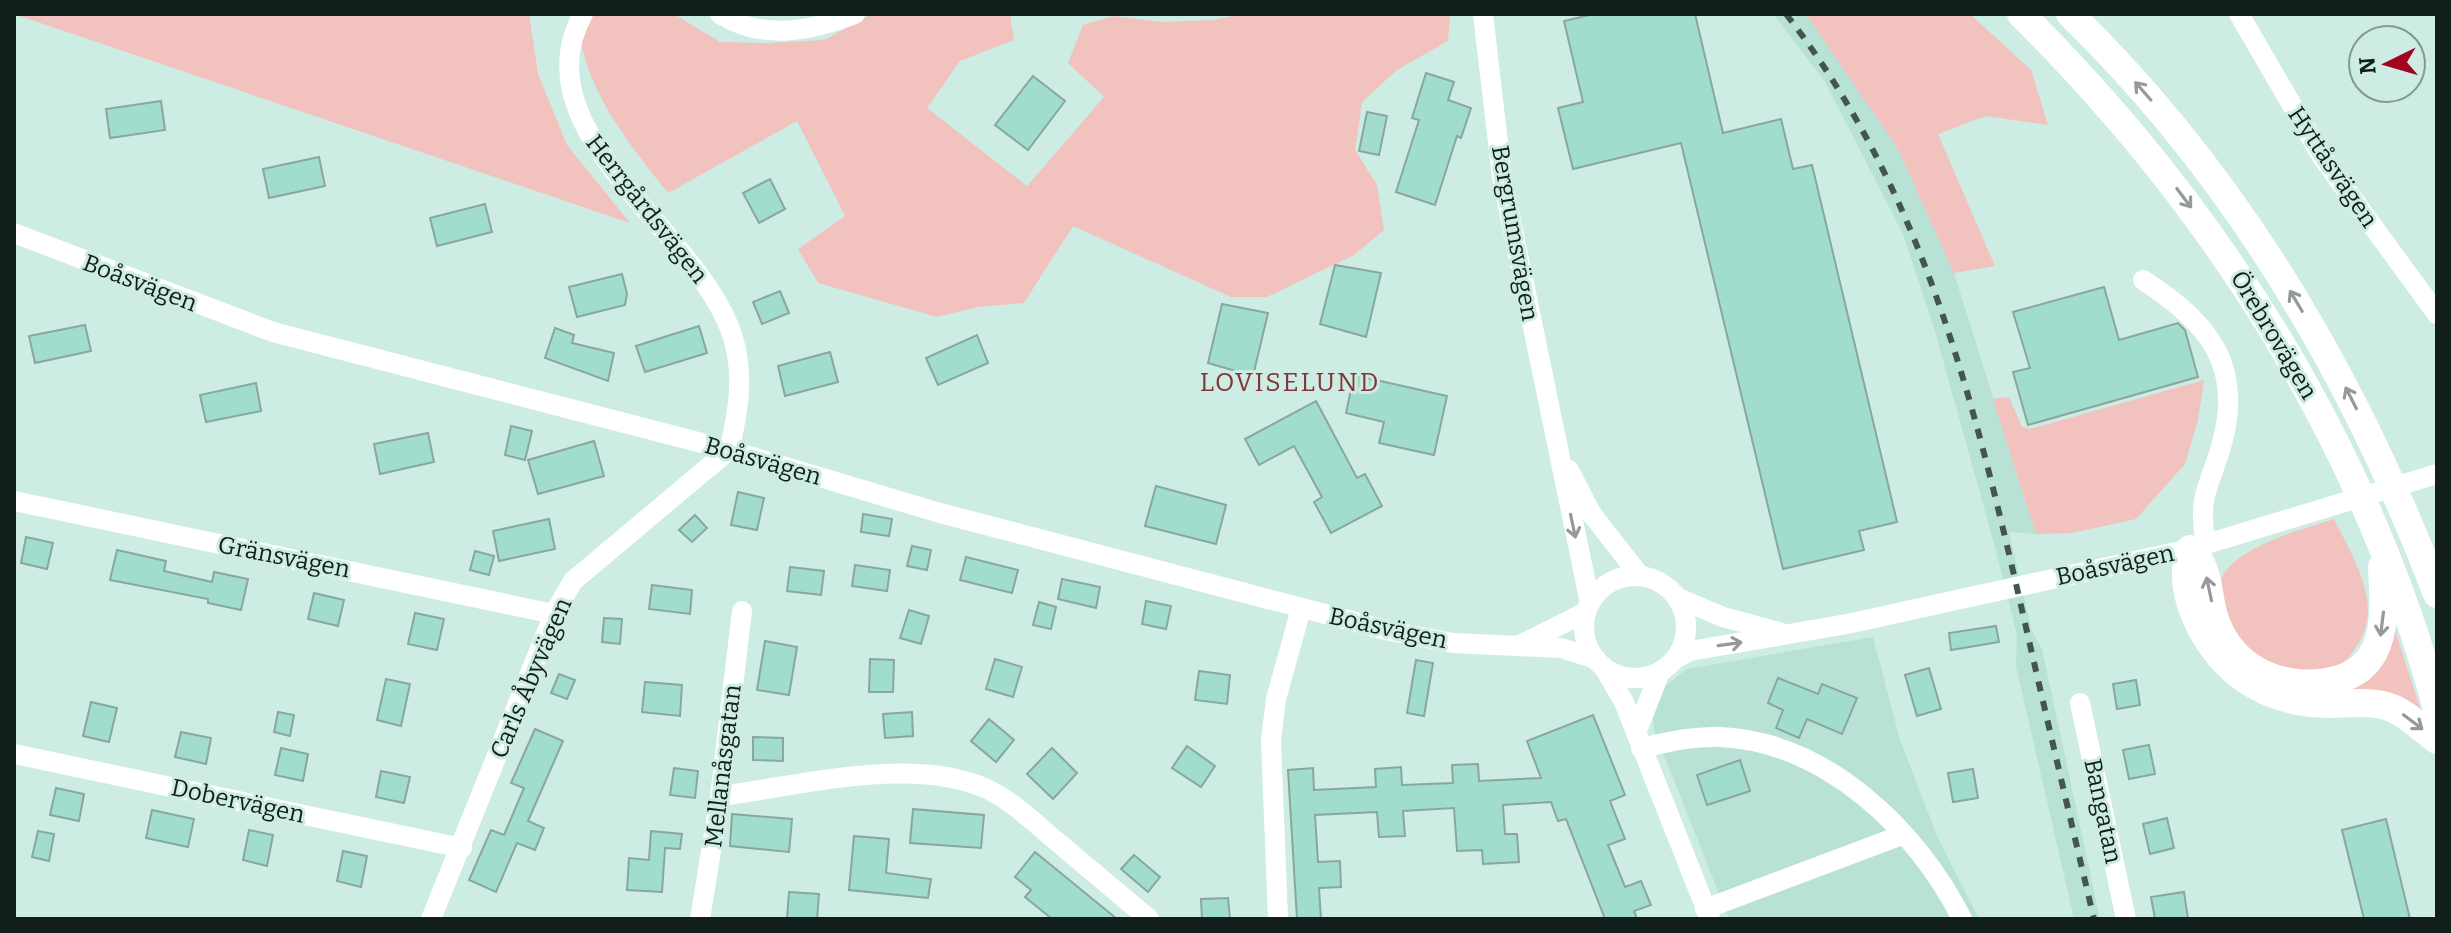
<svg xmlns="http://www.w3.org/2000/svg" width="2451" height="933" font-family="Bitter,serif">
	<rect width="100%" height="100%" fill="#cdece3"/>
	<g fill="#b9e2d7">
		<polygon points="1773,14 1806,14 1810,19 1898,149 1954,273 2036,534 2009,532 2032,631 2042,649 2100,919 2074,919 2016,666 2017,635 1992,536 1934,328 1903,234 1824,80"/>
		<polygon points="1873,637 1900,740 1938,838 1979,919 1729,919 1654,730 1653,718 1659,691 1687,669"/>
	</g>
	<g fill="#f2c2be">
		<polygon points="14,14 529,14 538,74 567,145 630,223"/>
		<path d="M577 14H674L720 42 768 43 824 40 872 14H1010L1014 40 960 61 927 108 1027 186 1104 97 1068 63 1083 25 1113 16 1161 22 1212 20 1244 14H1450L1448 41 1397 70 1362 102 1355 150 1377 185 1384 230 1354 255 1267 297H1231L1073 226 1024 303 978 307 937 317 818 283 798 249 845 216 797 121 668 193C625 139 581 85 577 14Z"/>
		<polygon points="1806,14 1970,14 2031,70 2048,125 1986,116 1938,134 1995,266 1954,273 1898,149"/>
		<polygon points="2204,380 2198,420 2185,464 2136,519 2072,533 2036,534 1993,399 2009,397 2022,427 2030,429"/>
		<path d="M2334 519C2349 550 2377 593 2365 629 2361 643 2345 666 2330 671 2297 682 2245 661 2229 630 2222 617 2223 596 2220 582 2232 547 2301 530 2334 519Z"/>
		<polygon points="2393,624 2421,711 2345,694"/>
	</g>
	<g fill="#a0ddcd" stroke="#89a79e" stroke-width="2">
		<polygon points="1594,14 1695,14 1723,133 1781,119 1793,169 1812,165 1897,522 1859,531 1864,550 1783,569 1681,143 1573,169 1558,108 1583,102 1564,21"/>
		<polygon points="1426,73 1454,82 1448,100 1471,108 1461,138 1457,136 1435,205 1396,192 1419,120 1412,118"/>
		<polygon points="1033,76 1065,101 1028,150 995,125"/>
		<polygon points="161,101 165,130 110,138 106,109"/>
		<polygon points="1367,112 1387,116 1379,155 1359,151"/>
		<polygon points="319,157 325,186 269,198 263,169"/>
		<polygon points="770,179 785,209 759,223 743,193"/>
		<polygon points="485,204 492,232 437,246 430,218"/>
		<polygon points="1335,265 1381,273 1366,337 1320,324"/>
		<polygon points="622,274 627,294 625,305 577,317 569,287"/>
		<polygon points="2104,287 2119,340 2178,323 2185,330 2198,377 2028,425 2013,372 2030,368 2013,312"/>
		<polygon points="780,291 789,313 762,324 753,302"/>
		<polygon points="1222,304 1268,313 1253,376 1208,363"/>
		<polygon points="85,325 91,351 35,363 29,336"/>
		<polygon points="699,326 707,353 645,372 636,346"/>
		<polygon points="555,328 574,335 572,343 614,353 608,381 545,358"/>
		<polygon points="977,335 988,363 938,385 926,358"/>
		<polygon points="830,352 838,382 785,396 778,366"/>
		<polygon points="1354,375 1447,396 1434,455 1379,443 1384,422 1346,413"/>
		<polygon points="256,383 261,411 206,422 200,395"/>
		<polygon points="1316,401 1357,478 1365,474 1382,506 1331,533 1314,502 1322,497 1294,446 1259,465 1245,439"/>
		<polygon points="511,426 532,431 525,460 505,455"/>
		<polygon points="428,433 434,462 380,474 374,444"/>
		<polygon points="594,441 604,476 538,494 528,460"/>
		<polygon points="1156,486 1226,505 1216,544 1145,526"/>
		<polygon points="738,492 764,498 757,530 731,525"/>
		<polygon points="863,514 892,519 889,536 861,532"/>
		<polygon points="695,515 707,528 692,542 679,530"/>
		<polygon points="549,519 555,549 499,561 493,531"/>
		<polygon points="26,537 53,543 47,569 21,563"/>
		<polygon points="912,546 931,550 927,570 907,566"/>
		<polygon points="117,550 166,561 164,571 212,582 214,572 248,579 241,610 208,603 208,599 110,580"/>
		<polygon points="475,551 494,556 489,575 470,570"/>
		<polygon points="966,557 1018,570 1012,593 960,580"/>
		<polygon points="855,565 890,570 887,591 852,586"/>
		<polygon points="790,567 824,571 821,595 787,591"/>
		<polygon points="1062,579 1100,587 1096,608 1058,599"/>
		<polygon points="652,585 692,590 690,614 649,609"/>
		<polygon points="314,593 344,600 338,626 308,619"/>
		<polygon points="1146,601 1171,606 1166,629 1142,624"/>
		<polygon points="1039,602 1056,607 1051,629 1033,625"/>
		<polygon points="909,610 929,616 921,644 900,638"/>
		<polygon points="415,613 444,619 437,650 408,644"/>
		<polygon points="604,618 622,619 620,644 602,642"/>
		<polygon points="1996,626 1999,642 1951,650 1949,633"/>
		<polygon points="765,641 797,647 789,695 757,690"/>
		<polygon points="870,659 894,660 893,692 869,692"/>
		<polygon points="995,659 1022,667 1013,697 986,689"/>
		<polygon points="1416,660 1433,663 1424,716 1407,713"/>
		<polygon points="1929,668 1941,709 1917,716 1905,675"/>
		<polygon points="1199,671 1230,675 1227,704 1195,700"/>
		<polygon points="559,674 575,680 567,699 551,693"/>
		<polygon points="1778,678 1818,694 1822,684 1857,698 1842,734 1807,719 1799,738 1776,728 1783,710 1768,703"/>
		<polygon points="386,679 410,684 401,726 377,720"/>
		<polygon points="2136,680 2140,705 2117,709 2113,684"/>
		<polygon points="645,682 682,685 680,716 642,712"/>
		<polygon points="91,702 117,708 109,742 83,736"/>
		<polygon points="278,712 294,715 290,736 274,732"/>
		<polygon points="912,712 913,736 885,738 883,714"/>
		<polygon points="1593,715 1625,795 1610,801 1625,839 1608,845 1625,887 1641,881 1651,905 1634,911 1637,919 1605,919 1566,819 1558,821 1551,802 1503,805 1505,834 1517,834 1519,862 1483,864 1482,850 1457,851 1454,808 1403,811 1405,836 1379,837 1377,812 1315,815 1318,862 1340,861 1341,887 1319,888 1321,919 1297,919 1288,770 1313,768 1314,790 1376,787 1375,769 1401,767 1402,785 1453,783 1452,765 1478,764 1479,781 1541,778 1527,741"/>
		<polygon points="989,719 1014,740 996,762 971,741"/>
		<polygon points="535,729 563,741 528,821 544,828 535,850 517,843 496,892 469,880 491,830 504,835 524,788 511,783"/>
		<polygon points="181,732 211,738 206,764 175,757"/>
		<polygon points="753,737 783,738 783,761 753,760"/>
		<polygon points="2149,745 2155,774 2129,779 2123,750"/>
		<polygon points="1187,746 1215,766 1201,787 1172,768"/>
		<polygon points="281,748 308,754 303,781 275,775"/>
		<polygon points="1052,748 1077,773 1053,799 1027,774"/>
		<polygon points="1740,760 1750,791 1707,805 1697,775"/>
		<polygon points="674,768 698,771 695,798 670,795"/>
		<polygon points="1973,769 1978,798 1953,802 1948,773"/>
		<polygon points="381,771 410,777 404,803 376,797"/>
		<polygon points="56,788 84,794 79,821 50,815"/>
		<polygon points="913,809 984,815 981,848 910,843"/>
		<polygon points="152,810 194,819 188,847 146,838"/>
		<polygon points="732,814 792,819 789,852 730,846"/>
		<polygon points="2167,818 2174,848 2150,854 2143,824"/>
		<polygon points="2386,819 2410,919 2364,919 2342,830"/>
		<polygon points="249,830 273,835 267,866 243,860"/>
		<polygon points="38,831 54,834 49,861 32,857"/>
		<polygon points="651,831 682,834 680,849 665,848 662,892 627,890 629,858 649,860"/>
		<polygon points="854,836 889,839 886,873 931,879 928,898 849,890"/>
		<polygon points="343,851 367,856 361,887 337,881"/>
		<polygon points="1035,852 1117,919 1052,919 1025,897 1031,890 1015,877"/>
		<polygon points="1134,855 1160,877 1148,892 1121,869"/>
		<polygon points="789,892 819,894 817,919 787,919"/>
		<polygon points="2184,892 2188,919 2155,919 2151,897"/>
		<polygon points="1228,898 1230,919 1202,919 1201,899"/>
	</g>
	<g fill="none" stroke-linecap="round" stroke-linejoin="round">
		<g stroke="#fff" stroke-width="20">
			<path d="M720 14C763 41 811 31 855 14"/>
			<polyline points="1483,14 1502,177 1590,603"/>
			<polyline points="2239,14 2322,157 2437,314"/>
			<polyline points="14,233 273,332 729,450 940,513 1390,631 1453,643 1561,648 1596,659"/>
			<path d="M2143 280C2206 321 2244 363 2222 443 2209 491 2197 492 2206 545"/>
			<polyline points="1569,470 1591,513 1640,576"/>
			<polyline points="14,501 554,614"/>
			<circle cx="1635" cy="627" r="51"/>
			<polyline points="1678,598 1723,617 1779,632"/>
			<polyline points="1522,644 1586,612"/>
			<polyline points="1675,659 1690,651 1847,624 2190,549 2437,474"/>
			<polyline points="1603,666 1624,702 1710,919"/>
			<polyline points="2080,703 2126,919"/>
			<polyline points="1636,733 1660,672"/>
			<path d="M1641 748C1668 742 1692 736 1719 737 1825 741 1917 829 1962 919"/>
			<polyline points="14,754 462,848"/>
			<path d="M720 796C798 786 913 755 987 789 1012 801 1034 822 1055 840 1086 866 1118 893 1149 919"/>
			<polyline points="1705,909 1902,835"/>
			<path d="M431 919 554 614 573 581 729 450C738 414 744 378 734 341 704 233 517 134 583 14"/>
			<polyline points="700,919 720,796 742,611"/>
			<polyline points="1278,919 1271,740 1276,699 1301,609"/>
		</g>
		<g stroke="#fff" stroke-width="28">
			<path d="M2021 14C2216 207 2365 443 2437 709"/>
			<path d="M2070 14C2237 176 2355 379 2437 594"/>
			<path d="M2382 567C2384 607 2390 663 2342 678 2289 695 2231 672 2214 616 2206 589 2211 570 2190 549 2181 578 2188 603 2202 630 2230 681 2275 704 2332 704 2351 703 2375 701 2392 708 2409 715 2423 730 2437 740"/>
		</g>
		<path stroke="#445551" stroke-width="6" stroke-dasharray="10 10" stroke-linecap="butt" d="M1786 14C1918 184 1969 382 2017 588 2042 698 2068 809 2094 919"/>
	</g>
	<defs><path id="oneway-shaft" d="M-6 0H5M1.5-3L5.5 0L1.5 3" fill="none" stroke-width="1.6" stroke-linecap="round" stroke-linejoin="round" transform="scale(2)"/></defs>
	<g stroke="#949a98">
		<use href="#oneway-shaft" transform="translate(2143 91) rotate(-131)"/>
		<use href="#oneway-shaft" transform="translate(2184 198) rotate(53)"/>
		<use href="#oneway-shaft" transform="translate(2296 301) rotate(-121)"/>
		<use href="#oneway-shaft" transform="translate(2351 398) rotate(-117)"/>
		<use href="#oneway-shaft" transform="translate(1573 526) rotate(78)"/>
		<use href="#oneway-shaft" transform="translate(2209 589) rotate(-102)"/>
		<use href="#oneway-shaft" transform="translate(2382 624) rotate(97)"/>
		<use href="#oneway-shaft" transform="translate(1730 644) rotate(-8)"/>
		<use href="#oneway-shaft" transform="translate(2413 722) rotate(37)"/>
	</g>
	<g text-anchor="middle" stroke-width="6" stroke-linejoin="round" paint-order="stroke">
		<g font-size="24" fill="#121e1b" stroke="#cdece3">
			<text transform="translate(2333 167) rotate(56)" y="8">Hyttåsvägen</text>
			<text transform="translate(647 209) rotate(52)" y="8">Herrgårdsvägen</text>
			<text transform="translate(1515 233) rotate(80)" y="8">Bergrumsvägen</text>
			<text transform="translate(140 283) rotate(21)" y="8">Boåsvägen</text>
			<text transform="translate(2274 335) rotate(59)" y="8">Örebrovägen</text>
			<text transform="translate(763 461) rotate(16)" y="8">Boåsvägen</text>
			<text transform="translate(284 557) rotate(11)" y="8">Gränsvägen</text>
			<text transform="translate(2115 565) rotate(-12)" y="8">Boåsvägen</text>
			<text transform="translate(1388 628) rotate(12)" y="8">Boåsvägen</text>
			<text transform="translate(531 678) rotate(-67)" y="8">Carls Åbyvägen</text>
			<text transform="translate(723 766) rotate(-83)" y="8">Mellanåsgatan</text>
			<text transform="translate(238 801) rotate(12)" y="8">Dobervägen</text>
			<text transform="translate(2103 811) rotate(78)" y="8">Bangatan</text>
		</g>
		<g font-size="26" letter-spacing="2" fill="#7f3837" stroke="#cdece3">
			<text x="1290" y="391">LOVISELUND</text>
		</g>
	</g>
	<rect width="2451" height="933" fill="none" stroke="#121e1b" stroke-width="32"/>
	<g transform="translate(2387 64) rotate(265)"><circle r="38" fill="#cdece3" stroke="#829a93" stroke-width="2"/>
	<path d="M0-6L14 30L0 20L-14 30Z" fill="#a20420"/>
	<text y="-12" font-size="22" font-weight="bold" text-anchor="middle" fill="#121e1b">N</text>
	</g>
</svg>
